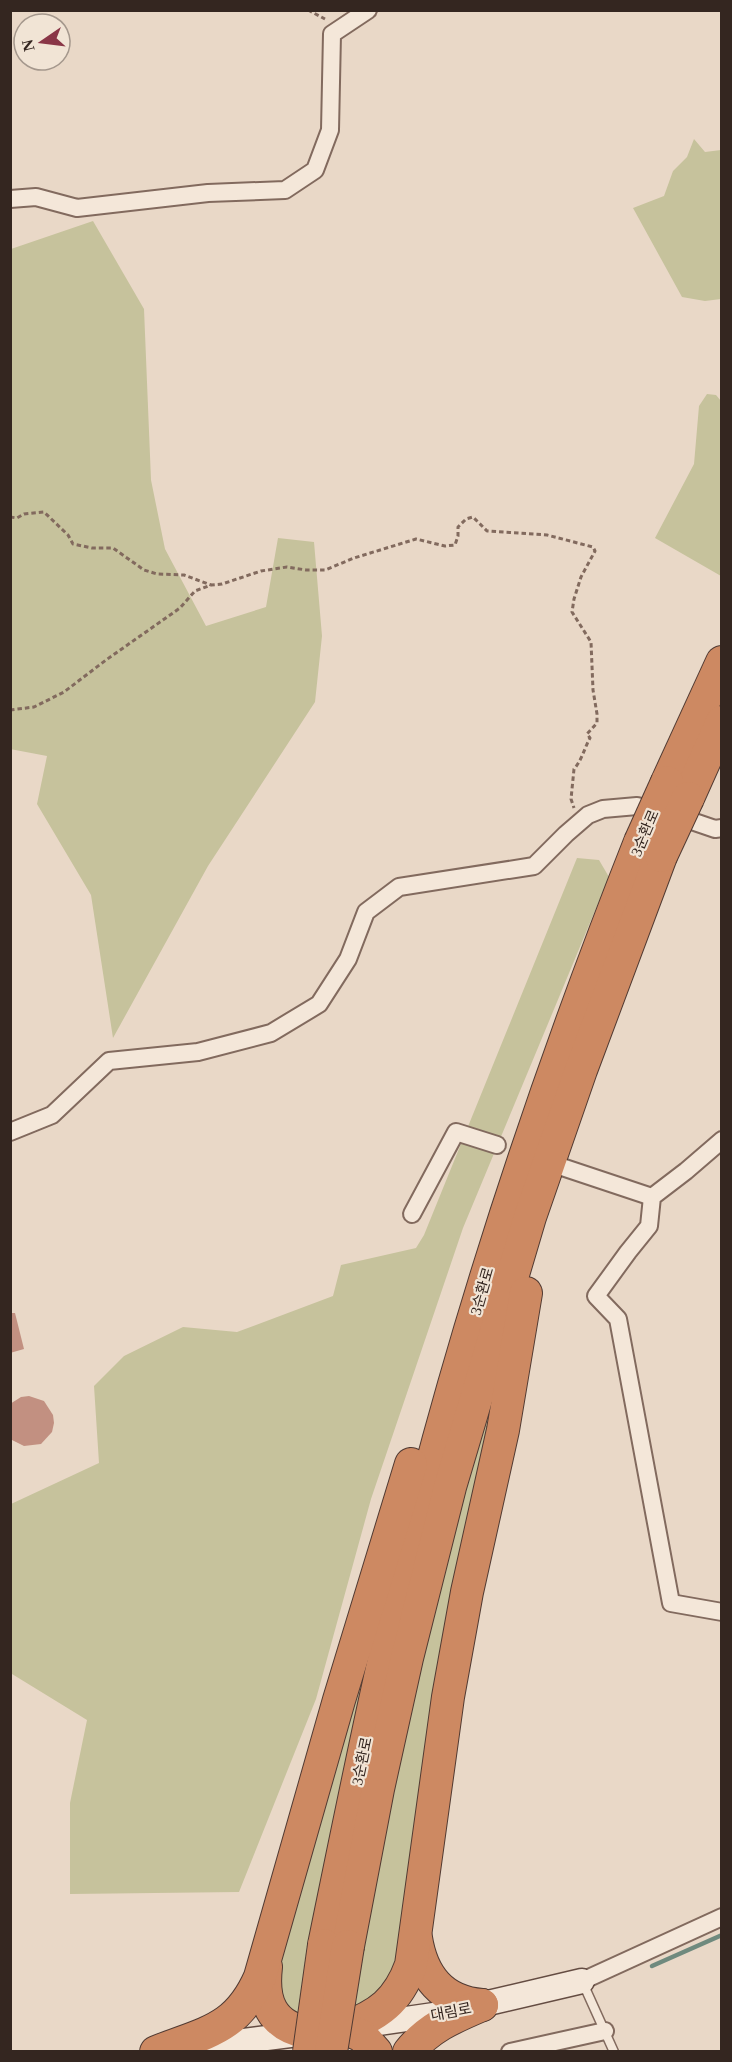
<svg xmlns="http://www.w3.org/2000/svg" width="732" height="2062" font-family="'Times New Roman','Noto Sans KR',serif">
	<rect width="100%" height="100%" fill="#e9d8c7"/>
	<g fill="#c6c29c">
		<polygon points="694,139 705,152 721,150 721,299 705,301 682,297 633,208 664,196 673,171 687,157"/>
		<polygon points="93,221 144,309 151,480 165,549 206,626 266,607 278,538 314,542 322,636 315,702 208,866 113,1038 91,895 37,804 47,756 10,749 11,249"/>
		<polygon points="707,394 716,395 721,401 721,576 655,538 694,464 699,406"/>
		<polygon points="577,858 599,860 609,877 463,1228 371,1499 316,1699 239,1892 70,1894 70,1803 87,1720 12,1674 11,1676 11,1504 99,1463 94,1386 124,1356 183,1327 237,1332 333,1296 341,1265 416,1248 424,1235"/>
		<polygon points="502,1360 398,1976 361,2006 293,2017 277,2003 282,1927 387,1568 351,1753 308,1946 359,1948 426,1622"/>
	</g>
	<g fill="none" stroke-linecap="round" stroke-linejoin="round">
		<polyline stroke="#6f8a7e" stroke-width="4.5" points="652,1966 722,1935"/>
	</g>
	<g fill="#c29081">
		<polygon points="10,1313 15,1313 24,1349 10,1353"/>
		<polygon points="29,1396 44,1401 53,1415 54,1423 52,1432 41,1444 24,1446 10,1439 10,1404 21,1397"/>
	</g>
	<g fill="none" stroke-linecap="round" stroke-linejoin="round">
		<g stroke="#826a5e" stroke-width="11">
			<polyline id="lane" points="582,1981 614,2052"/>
		</g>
		<g stroke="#826a5e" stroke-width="20">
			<g id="street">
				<polyline points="10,199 36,197 77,208 208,193 285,190 315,170 330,130 332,34 368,10"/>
				<polyline points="10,1132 52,1115 109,1061 198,1052 271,1033 319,1004 348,959 366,912 399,887 534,866 566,834 588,815 603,809 637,806 677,816 715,829 722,828"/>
				<polyline points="722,1140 686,1171 652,1197 649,1226 628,1252 596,1296 618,1319 671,1603 722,1612"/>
				<polyline points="559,1166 652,1197"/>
				<polyline points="412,1214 456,1132 497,1145"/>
				<polyline points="582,1981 722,1917"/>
				<polyline points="510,2052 605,2031"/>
			</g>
		</g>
		<g stroke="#644c42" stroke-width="27">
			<g id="secondary">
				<polyline points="358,2026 441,2014 582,1981"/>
				<polyline points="189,2048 306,2033"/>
			</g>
		</g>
		<g stroke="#513a32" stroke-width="34">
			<g id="highway">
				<polyline points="667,782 722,662"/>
				<polyline points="688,798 722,722"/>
				<path d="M416 1938C422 1976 442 2002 482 2005"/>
				<path d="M324 1945C355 1794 385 1643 424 1494 482 1272 556 1054 640 842"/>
				<polyline points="348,1946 378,1789 407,1658 450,1487 530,1217 581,1070 661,856"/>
				<path d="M266 1967C262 2001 271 2026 308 2033"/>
				<path d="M344 2028C379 2015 398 2001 411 1965L448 1697 467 1592 503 1430 526 1293"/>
				<polyline points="344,2028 362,2036 376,2052"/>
				<path d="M156 2052C206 2032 237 2030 260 1977L339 1700 411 1464"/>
				<path d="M409 2052C429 2027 454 2017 482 2005"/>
			</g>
		</g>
		<g stroke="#826a5e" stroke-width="3" stroke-dasharray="4.5 3" stroke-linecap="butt">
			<polyline points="308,10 325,19"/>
			<polyline points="10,517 17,518 24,514 44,512 68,535 73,544 92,548 113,548 144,570 157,574 184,575 211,585"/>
			<path d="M10 710 34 707 64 692 106 660 180 608 195 591 211 585 222 584 261 571 287 567 306 570H325L354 558 416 539 445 546 455 545 458 536V527L466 519 473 517 487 531 547 535 593 547 595 551 581 577 574 599 572 612 591 642 593 690 597 714V723L587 734 590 738C584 749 582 760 574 769L571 799 574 808"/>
		</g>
		<use href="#lane" stroke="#f4e7d9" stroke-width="8"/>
		<use href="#street" stroke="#f4e7d9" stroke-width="16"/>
		<use href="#secondary" stroke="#f4e7d9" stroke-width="24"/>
		<use href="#highway" stroke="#cd8962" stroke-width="32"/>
		<g stroke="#513a32" stroke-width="34" stroke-linecap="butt">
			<g id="highway-bridge">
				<polyline points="640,842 667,782"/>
				<polyline points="661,856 688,798"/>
				<polyline points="309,2052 324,1945"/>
				<polyline points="331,2052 348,1946"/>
			</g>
		</g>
		<use href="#highway-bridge" stroke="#cd8962" stroke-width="32"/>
	</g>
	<g text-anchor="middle" stroke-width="4.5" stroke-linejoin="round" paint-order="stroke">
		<g font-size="15" fill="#342620" stroke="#f1e4d5">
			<text transform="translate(645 833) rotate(-67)" y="5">3순환로</text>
			<text transform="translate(482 1291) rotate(-74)" y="5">3순환로</text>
			<text transform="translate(362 1761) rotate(-78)" y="5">3순환로</text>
			<text transform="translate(451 2012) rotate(-11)" y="5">대림로</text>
		</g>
	</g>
	<rect width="732" height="2062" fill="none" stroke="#342620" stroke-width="24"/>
	<g transform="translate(42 42) rotate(256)"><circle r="28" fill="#f1e4d5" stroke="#a5988d" stroke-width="1.5"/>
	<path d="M0-4.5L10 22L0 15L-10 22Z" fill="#8a3647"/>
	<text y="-9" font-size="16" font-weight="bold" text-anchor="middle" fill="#342620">N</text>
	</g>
</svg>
